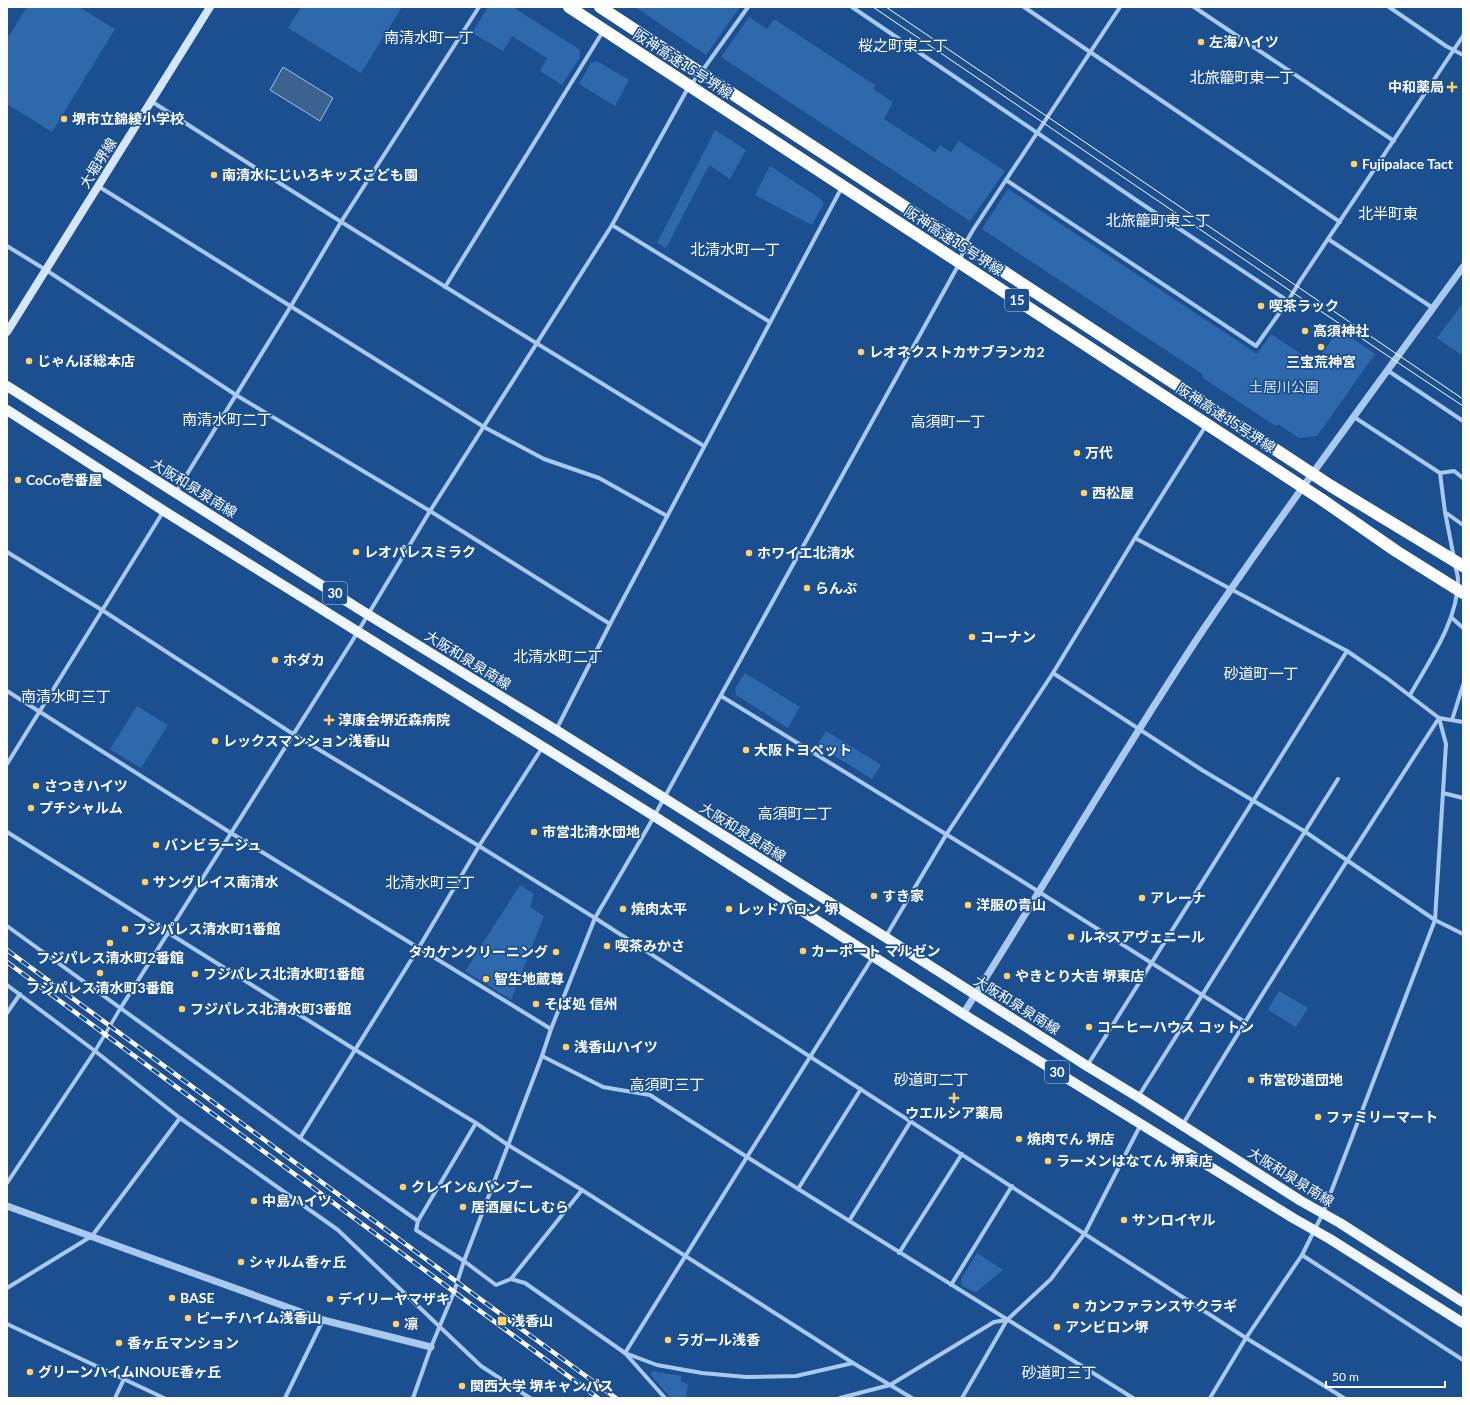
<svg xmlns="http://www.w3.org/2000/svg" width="1470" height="1405" font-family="Lato,'Noto Sans JP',sans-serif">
	<rect width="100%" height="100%" fill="#1b4f8f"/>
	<g fill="#2e69ad">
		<polygon points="27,7 79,7 115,29 52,132 7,104 7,39"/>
		<polygon points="301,7 402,7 361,73 288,28"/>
		<polygon points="488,7 513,7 580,50 580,57 562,85 540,71 547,58 512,36 503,51 472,33"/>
		<polygon points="635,7 740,7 706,55"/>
		<polygon points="749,17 767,29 774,19 875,85 873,89 893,102 884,119 935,152 940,145 951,152 959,141 1005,171 970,221 721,57"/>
		<polygon points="597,61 629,80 615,106 579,84 591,63"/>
		<polygon points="715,130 746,150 730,179 709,165 666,248 657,243"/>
		<polygon points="770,166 821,199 824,203 812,225 755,195"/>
		<polygon points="1008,189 1257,354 1271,334 1315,363 1339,329 1375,354 1317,436 1299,438 1279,425 1274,425 1203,378 1202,374 982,229"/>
		<polygon points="1463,303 1463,356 1437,338"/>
		<polygon points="745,673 800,707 788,728 736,695 735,689"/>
		<polygon points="137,706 168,725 141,768 110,749"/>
		<polygon points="826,731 881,765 872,779 817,745"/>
		<polygon points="520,885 534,894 530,907 544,916 511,1000 465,971"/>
		<polygon points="1279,991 1308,1008 1296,1027 1268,1010"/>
		<polygon points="977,1253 1003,1270 976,1292 962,1286 961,1279"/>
		<polygon points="652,1371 681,1376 681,1382 688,1384 686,1398 670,1397 651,1375"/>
	</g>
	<polygon fill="#3c6290" stroke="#9cc4f0" points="283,67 333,98 320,121 270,90"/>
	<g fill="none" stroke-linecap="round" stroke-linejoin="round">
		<polyline stroke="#a9c9ee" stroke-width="3.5" points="95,1051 120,1009"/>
		<g stroke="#a9c9ee" stroke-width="4">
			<polyline points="852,7 1139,202 1288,301"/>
			<polyline points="1024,7 1340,222"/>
			<polyline points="1194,7 1394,141"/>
			<polyline points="1389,7 1446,46 1463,55"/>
			<path d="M151 101C334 219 519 333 704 446"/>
			<polyline points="1006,180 1256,346 1288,301 1300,281 1463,36"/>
			<polyline points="98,186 484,427 544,459 599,478 667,516"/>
			<polyline points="612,225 770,322"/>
			<polyline points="1328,239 1433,308"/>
			<polyline points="7,246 46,270 236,395 430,511 610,624"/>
			<polyline points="445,287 602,33"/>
			<polyline points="1387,370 1463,421"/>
			<polyline points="1354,417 1440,473 1445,512 1454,558"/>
			<polyline points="1440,473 1454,471 1463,478"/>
			<polyline points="176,492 291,306 341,222 479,7"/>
			<polyline points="1445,512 1463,525"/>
			<polyline points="1135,538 1347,651 1388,679 1439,718 1463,722"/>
			<polyline points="7,552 102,610 293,734 479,846 595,918 1246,1338 1344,1398"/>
			<polyline points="1451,617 1463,628"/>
			<polyline points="1053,673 1202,770 1304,831 1435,920 1463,934"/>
			<polyline points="7,691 231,833 551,1029"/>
			<path d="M1410 695C1429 661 1458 621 1458 580 1458 575 1456 570 1455 565"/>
			<polyline points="721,696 1001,868 1245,1022"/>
			<polyline points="1452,720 1463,685"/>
			<polyline points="556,730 610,624 842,187"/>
			<polyline points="7,764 163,512"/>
			<polyline points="1443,793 1463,798"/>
			<polyline points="7,832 354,1049 476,1123 508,1145 582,1190 853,1363 912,1398"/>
			<polyline points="7,926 300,1138 418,1221 416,1230 464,1261 496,1285 511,1279"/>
			<polyline points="886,936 946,835 1053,673 1135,538 1205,427"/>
			<polyline points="7,985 95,1051 180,1118 338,1230 481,1366 530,1398"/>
			<polyline points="120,1009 351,643 430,511 612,225 688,88 702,71 748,7"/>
			<polyline points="7,1013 20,994"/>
			<polyline points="542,1056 603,1087 650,1095 747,1157 1133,1398"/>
			<polyline points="1087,1066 1347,651"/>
			<polyline points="1138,1097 1338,779"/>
			<path d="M1183 1124C1265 987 1352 853 1439 718"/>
			<polyline points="300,1138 418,949 479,846 542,748"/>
			<polyline points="7,1183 95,1051"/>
			<polyline points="798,1189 861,1089"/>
			<polyline points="582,1190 511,1279 525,1283 625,1353 665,1398"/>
			<polyline points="418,1221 476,1123"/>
			<polyline points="849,1221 911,1121"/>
			<polyline points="899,1253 962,1154"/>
			<polyline points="1302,1255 1463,1360"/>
			<polyline points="951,1285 1012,1186"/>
			<polyline points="7,1288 92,1236 180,1118"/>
			<polyline points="7,1324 164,1398"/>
			<polyline points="853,1363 796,1376 746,1377 702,1373 657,1365 625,1353 747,1157 873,957"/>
			<polyline points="115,1398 124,1379"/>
			<polyline points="285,1398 323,1320"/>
			<polyline points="413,1398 431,1347 454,1292 464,1261 542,1056 551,1029 595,918 647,829 959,264 966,242 973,230 1120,7"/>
			<polyline points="840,1398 890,1385 994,1322 1007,1320"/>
			<polyline points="962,1398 1007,1320 1051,1279 1085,1233 1141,1124"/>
			<polyline points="1210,1398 1246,1338 1302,1255 1323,1213 1435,920 1446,744 1439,718"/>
		</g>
		<g stroke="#a9c9ee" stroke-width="7">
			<path d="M963 1014C1045 885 1121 753 1205 627 1288 505 1376 386 1463 267"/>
			<polyline points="7,1206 323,1320 431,1347"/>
		</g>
		<polyline stroke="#d6e6fa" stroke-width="8" points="7,332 210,7"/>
		<g stroke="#f0f6ff" stroke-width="10">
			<polyline points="7,386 359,609 556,730 885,937 1087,1066 1138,1097 1301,1201 1340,1223 1463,1302"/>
			<polyline points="7,410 164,511 654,816 963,1014 1293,1218 1330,1239 1463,1323"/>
		</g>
		<g stroke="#fff" stroke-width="12">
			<polyline points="569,7 1321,499 1396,551 1463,593"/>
			<polyline points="600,7 1331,486 1463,566"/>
		</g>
		<g stroke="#fff" stroke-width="1">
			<polyline points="873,7 1292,292 1463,406"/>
			<polyline points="886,7 1463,399"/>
		</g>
		<g stroke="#fff" stroke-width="4.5">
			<g id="rail">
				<polyline points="7,950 457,1282 616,1398"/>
				<polyline points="7,962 598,1398"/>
			</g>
		</g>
		<use href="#rail" stroke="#1b4f8f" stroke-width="3" stroke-dasharray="9" stroke-linecap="butt"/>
	</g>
	<g fill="#ffd166" stroke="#1b4f8f" stroke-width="1.5">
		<circle cx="1201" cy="42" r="4"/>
		<path d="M1450 81h4v4h4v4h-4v4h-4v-4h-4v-4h4z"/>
		<circle cx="64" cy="119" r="4"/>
		<circle cx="1354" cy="164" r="4"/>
		<circle cx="214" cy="175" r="4"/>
		<circle cx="1261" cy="306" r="4"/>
		<circle cx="1305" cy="331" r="4"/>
		<circle cx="1321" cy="347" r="4"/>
		<circle cx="861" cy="352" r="4"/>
		<circle cx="29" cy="361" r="4"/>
		<circle cx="1077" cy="453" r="4"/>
		<circle cx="18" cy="480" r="4"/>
		<circle cx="1084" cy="493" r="4"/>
		<circle cx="356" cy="552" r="4"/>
		<circle cx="749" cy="553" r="4"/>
		<circle cx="807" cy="588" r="4"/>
		<circle cx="972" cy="637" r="4"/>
		<circle cx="275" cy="660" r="4"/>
		<path d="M327 714h4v4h4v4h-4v4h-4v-4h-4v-4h4z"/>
		<circle cx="215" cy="741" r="4"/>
		<circle cx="746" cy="750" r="4"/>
		<circle cx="36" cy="786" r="4"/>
		<circle cx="31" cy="808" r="4"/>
		<circle cx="534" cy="832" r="4"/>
		<circle cx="156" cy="845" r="4"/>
		<circle cx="145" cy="882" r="4"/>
		<circle cx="874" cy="896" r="4"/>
		<circle cx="1142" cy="898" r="4"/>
		<circle cx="968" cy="905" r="4"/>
		<circle cx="623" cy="909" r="4"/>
		<circle cx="729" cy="909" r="4"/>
		<circle cx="125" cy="929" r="4"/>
		<circle cx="1071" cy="937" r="4"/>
		<circle cx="110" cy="943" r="4"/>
		<circle cx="607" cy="946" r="4"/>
		<circle cx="803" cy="951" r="4"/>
		<circle cx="556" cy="952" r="4"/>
		<circle cx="100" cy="973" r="4"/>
		<circle cx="195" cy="974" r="4"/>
		<circle cx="1007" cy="976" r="4"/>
		<circle cx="486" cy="979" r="4"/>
		<circle cx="536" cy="1004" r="4"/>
		<circle cx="182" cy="1009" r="4"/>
		<circle cx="1089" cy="1027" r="4"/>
		<circle cx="566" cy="1047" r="4"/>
		<circle cx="1251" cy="1080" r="4"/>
		<path d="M952 1092h4v4h4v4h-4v4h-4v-4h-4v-4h4z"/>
		<circle cx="1318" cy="1117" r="4"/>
		<circle cx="1019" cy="1139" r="4"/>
		<circle cx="1048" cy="1161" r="4"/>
		<circle cx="403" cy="1187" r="4"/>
		<circle cx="254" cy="1201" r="4"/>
		<circle cx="463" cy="1207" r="4"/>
		<circle cx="1124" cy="1220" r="4"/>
		<circle cx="241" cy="1262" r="4"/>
		<circle cx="172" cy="1298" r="4"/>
		<circle cx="330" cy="1299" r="4"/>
		<circle cx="1076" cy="1306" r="4"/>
		<circle cx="188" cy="1318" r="4"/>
		<rect x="497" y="1316" width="10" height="10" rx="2"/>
		<circle cx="396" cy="1324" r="4"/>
		<circle cx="1057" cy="1327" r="4"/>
		<circle cx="668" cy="1340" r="4"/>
		<circle cx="119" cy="1343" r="4"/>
		<circle cx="30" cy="1372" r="4"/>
		<circle cx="462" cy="1386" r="4"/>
	</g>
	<g text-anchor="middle" stroke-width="3.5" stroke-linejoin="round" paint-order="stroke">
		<g fill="#1b4f8f" stroke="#bbcadd" stroke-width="1">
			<rect x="1005" y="289" width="24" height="22" rx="3"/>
			<rect x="323" y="582" width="24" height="22" rx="3"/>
			<rect x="1045" y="1061" width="24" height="22" rx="3"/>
		</g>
		<g font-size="13" font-weight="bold" fill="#fff">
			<text x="1017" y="305">15</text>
			<text x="335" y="598">30</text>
			<text x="1057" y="1077">30</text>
		</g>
		<g font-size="14" font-weight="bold" fill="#fff" stroke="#1b4f8f" text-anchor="start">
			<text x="1209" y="47">左海ハイツ</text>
			<text x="1444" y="92" text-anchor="end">中和薬局</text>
			<text x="72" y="124">堺市立錦綾小学校</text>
			<text x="1362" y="169">Fujipalace Tact</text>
			<text x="222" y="180">南清水にじいろキッズこども園</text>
			<text x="1269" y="311">喫茶ラック</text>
			<text x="1313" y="336">高須神社</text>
			<text x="869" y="357">レオネクストカサブランカ2</text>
			<text x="37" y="366">じゃんぼ総本店</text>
			<text x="1321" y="367" text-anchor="middle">三宝荒神宮</text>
			<text x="1085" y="458">万代</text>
			<text x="26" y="485">CoCo壱番屋</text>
			<text x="1092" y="498">西松屋</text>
			<text x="364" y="557">レオパレスミラク</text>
			<text x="757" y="558">ホワイエ北清水</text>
			<text x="815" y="593">らんぷ</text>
			<text x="980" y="642">コーナン</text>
			<text x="283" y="665">ホダカ</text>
			<text x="338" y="725">淳康会堺近森病院</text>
			<text x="223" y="746">レックスマンション浅香山</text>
			<text x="754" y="755">大阪トヨペット</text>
			<text x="44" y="791">さつきハイツ</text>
			<text x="39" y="813">プチシャルム</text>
			<text x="542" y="837">市営北清水団地</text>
			<text x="164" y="850">バンビラージュ</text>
			<text x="153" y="887">サングレイス南清水</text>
			<text x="882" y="901">すき家</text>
			<text x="1150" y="903">アレーナ</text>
			<text x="976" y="910">洋服の青山</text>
			<text x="631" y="914">焼肉太平</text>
			<text x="737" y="914">レッドバロン 堺</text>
			<text x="133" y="934">フジパレス清水町1番館</text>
			<text x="1079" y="942">ルネスアヴェニール</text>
			<text x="615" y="951">喫茶みかさ</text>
			<text x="811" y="956">カーポート マルゼン</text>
			<text x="548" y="957" text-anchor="end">タカケンクリーニング</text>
			<text x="110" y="963" text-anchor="middle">フジパレス清水町2番館</text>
			<text x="203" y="979">フジパレス北清水町1番館</text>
			<text x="1015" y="981">やきとり大吉 堺東店</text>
			<text x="494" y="984">智生地蔵尊</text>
			<text x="100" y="993" text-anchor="middle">フジパレス清水町3番館</text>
			<text x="544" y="1009">そば処 信州</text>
			<text x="190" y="1014">フジパレス北清水町3番館</text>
			<text x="1097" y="1032">コーヒーハウス コットン</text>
			<text x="574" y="1052">浅香山ハイツ</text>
			<text x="1259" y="1085">市営砂道団地</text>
			<text x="954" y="1118" text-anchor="middle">ウエルシア薬局</text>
			<text x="1326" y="1122">ファミリーマート</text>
			<text x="1027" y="1144">焼肉でん 堺店</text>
			<text x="1056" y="1166">ラーメンはなてん 堺東店</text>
			<text x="411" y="1192">クレイン&amp;バンブー</text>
			<text x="262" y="1206">中島ハイツ</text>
			<text x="471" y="1212">居酒屋にしむら</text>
			<text x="1132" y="1225">サンロイヤル</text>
			<text x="249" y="1267">シャルム香ヶ丘</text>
			<text x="180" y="1303">BASE</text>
			<text x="338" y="1304">デイリーヤマザキ</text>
			<text x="1084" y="1311">カンファランスサクラギ</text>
			<text x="196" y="1323">ピーチハイム浅香山</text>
			<text x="511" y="1326">浅香山</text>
			<text x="404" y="1329">凛</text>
			<text x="1065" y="1332">アンビロン堺</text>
			<text x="676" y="1345">ラガール浅香</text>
			<text x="127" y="1348">香ヶ丘マンション</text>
			<text x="38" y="1377">グリーンハイムINOUE香ヶ丘</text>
			<text x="470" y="1391">関西大学 堺キャンパス</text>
		</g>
		<g font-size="14" fill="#fff" stroke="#1b4f8f">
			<text transform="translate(683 64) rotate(33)" y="5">阪神高速15号堺線</text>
			<text transform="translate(98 163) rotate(-58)" y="5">大堀堺線</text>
			<text transform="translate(954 241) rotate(33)" y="5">阪神高速15号堺線</text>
			<text transform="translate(1226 418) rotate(33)" y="5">阪神高速15号堺線</text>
			<text transform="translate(194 488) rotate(32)" y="5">大阪和泉泉南線</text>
			<text transform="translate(468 660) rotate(32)" y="5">大阪和泉泉南線</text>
			<text transform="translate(743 832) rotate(32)" y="5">大阪和泉泉南線</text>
			<text transform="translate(1017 1005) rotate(32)" y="5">大阪和泉泉南線</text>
			<text transform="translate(1291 1177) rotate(32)" y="5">大阪和泉泉南線</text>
		</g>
		<g font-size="14" fill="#cfe3fa" stroke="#1b4f8f">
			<text x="1284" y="392">土居川公園</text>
		</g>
		<g font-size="15" fill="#fff" stroke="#1b4f8f">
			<text x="429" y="43">南清水町一丁</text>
			<text x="903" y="51">桜之町東二丁</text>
			<text x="1242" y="83">北旅籠町東一丁</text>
			<text x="1388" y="219">北半町東</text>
			<text x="1158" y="226">北旅籠町東二丁</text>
			<text x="735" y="255">北清水町一丁</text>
			<text x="227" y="425">南清水町二丁</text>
			<text x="948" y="427">高須町一丁</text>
			<text x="558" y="662">北清水町二丁</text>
			<text x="1261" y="679">砂道町一丁</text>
			<text x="66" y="702">南清水町三丁</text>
			<text x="795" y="819">高須町二丁</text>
			<text x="430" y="888">北清水町三丁</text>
			<text x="931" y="1085">砂道町二丁</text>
			<text x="667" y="1090">高須町三丁</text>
			<text x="1059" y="1378">砂道町三丁</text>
		</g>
	</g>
	<rect width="1470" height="1405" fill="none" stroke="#ffffff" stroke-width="16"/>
	<path d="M1326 1381v6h119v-6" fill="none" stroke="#ffffff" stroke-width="2"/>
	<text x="1332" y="1381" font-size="12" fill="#ffffff" stroke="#1b4f8f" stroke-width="3" paint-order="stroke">50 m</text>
</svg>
